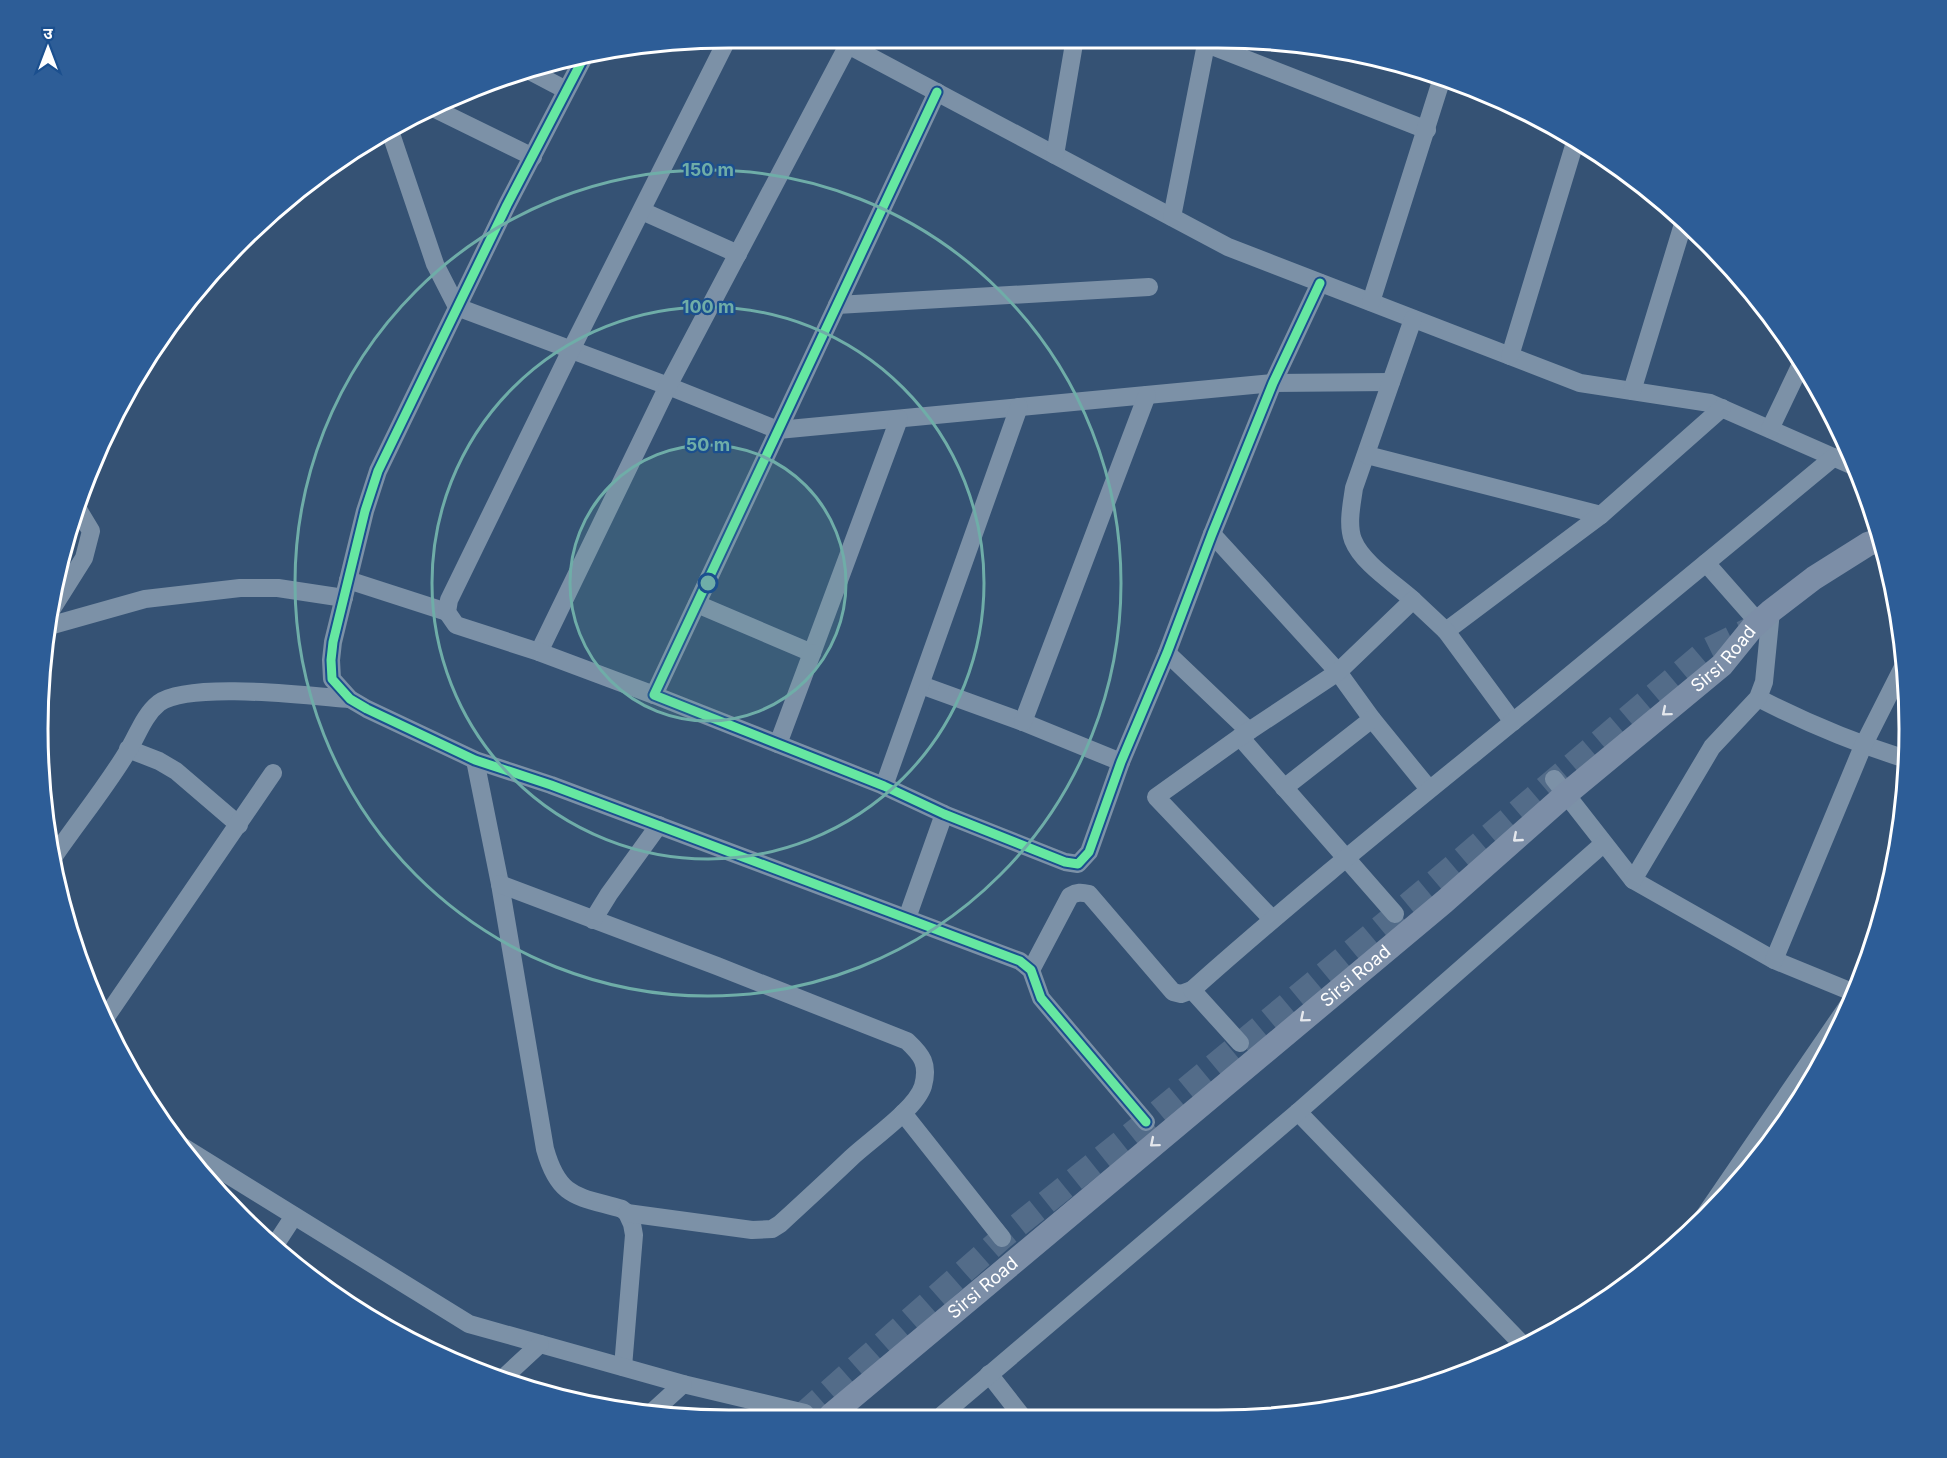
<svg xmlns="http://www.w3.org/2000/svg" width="1947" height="1458" font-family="Inter,'Noto Sans Devanagari',sans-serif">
	<rect width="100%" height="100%" fill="#355274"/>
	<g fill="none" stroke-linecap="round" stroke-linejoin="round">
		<polyline stroke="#536c89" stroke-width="24" stroke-dasharray="24 12" stroke-linecap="butt" points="802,1415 1002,1238 1146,1122 1430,886 1707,650 1752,628"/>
		<g stroke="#7c91a7" stroke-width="18">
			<polyline points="835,38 1228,247 1580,383 1710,403 1858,468"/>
			<polyline points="1207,44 1427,130"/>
			<polyline points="584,57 507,205 378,471 365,511 333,642 331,660 332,679 350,699 367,709 475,760 551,785 1020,961 1031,970 1041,998 1146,1122"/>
			<polyline points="528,70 566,90"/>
			<polyline points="937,92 654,695 884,786 944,814 1065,862 1078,864 1089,852 1121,762 1167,653 1212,534 1273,383 1320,283"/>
			<polyline points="435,109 533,157"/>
			<polyline points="389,128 435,264 457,307 668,386 778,430 1273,383 1391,382"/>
			<polyline points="1055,155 1075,38"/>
			<polyline points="642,211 738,254"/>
			<polyline points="1172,217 1207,39"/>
			<polyline points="1371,302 1442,78"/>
			<polyline points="837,305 1149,287"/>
			<path d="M1413 319 1354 488C1352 503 1347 524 1353 540 1362 563 1394 583 1413 600"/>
			<polyline points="1510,356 1576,139"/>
			<polyline points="1632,391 1684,221"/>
			<polyline points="1770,429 1802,362"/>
			<polyline points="1367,455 1601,515"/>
			<polyline points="1212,534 1338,672 1372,719 1429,789"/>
			<polyline points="1706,563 1758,622"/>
			<polyline points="348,580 447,612"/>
			<polyline points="697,604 812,653 899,419"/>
			<polyline points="50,612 84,558 91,531 79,511"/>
			<polyline points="49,626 145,599 240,588 278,588 344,598"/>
			<polyline points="1446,631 1601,515 1722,408"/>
			<polyline points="539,652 668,386 848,45"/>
			<polyline points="1167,653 1249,731"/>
			<polyline points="921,685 1023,722 1121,762"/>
			<polyline points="654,695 539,652 456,625 447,612 449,600 571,350 728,38"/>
			<path d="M1758 698C1807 723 1855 743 1906 759"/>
			<polyline points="1023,722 1147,395"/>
			<polyline points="1240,737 1395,914"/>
			<polyline points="778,744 812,653"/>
			<polyline points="128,749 159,761 176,771 239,825"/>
			<path d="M475 760 500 884 545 1149C559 1199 578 1196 622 1209L627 1213 632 1224 634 1235 623 1367"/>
			<polyline points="1554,779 1633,880 1774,960 1857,994"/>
			<polyline points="884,786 1019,407"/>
			<polyline points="1284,788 1372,719"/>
			<path d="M55 855C79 820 107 786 129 749 138 734 144 715 159 703 189 681 310 696 350 699"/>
			<polyline points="1633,880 1712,747 1758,698 1764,682 1771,611"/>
			<path d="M500 884 717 966 907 1041C922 1055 929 1064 923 1086 916 1109 870 1140 851 1158 828 1180 804 1202 780 1224L772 1229 752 1230 627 1213"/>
			<polyline points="907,918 944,814"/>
			<polyline points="1272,919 1156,797 1240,737 1338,672 1413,600 1446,631 1513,722"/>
			<polyline points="593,920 609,894 659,825"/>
			<polyline points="1774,960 1863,746 1903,667"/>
			<path d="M1031 970 1070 896C1077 892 1081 892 1089 894L1173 992 1181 994 1192 990"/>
			<polyline points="106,1017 273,773"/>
			<path d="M1240 1043 1192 990C1311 884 1435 786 1558 685 1650 610 1742 533 1834 457"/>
			<polyline points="1298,1112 1522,1344"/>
			<polyline points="903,1113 1002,1238"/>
			<polyline points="180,1145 469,1324 683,1384 805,1413"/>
			<polyline points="1698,1225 1856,994"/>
			<polyline points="275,1245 294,1216"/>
			<polyline points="989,1374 1021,1415"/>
			<polyline points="500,1381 540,1344"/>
			<polyline points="649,1415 683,1384"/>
			<polyline points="942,1415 1298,1112 1603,844"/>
		</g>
		<path stroke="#7c8ea7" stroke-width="24" id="s1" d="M831 1415 1444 902 1565 795 1722 665 1752 628 1771 611 1814 578 1868 544 1880 540"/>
		<g stroke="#1b4f8e" stroke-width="13">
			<g id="cycleway">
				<polyline points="584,57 507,205 378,471 365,511 333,642 331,660 332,679 350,699 367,709 475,760 551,785 1020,961 1031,970 1041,998 1146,1122"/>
				<polyline points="937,92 654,695 884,786 944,814 1065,862 1078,864 1089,852 1121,762 1167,653 1212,534 1273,383 1320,283"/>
			</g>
		</g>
		<use href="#cycleway" stroke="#66e7a1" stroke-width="9"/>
	</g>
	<defs><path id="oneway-chevron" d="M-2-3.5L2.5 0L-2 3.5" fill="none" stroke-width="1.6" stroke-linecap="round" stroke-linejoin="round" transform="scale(1.5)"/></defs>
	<g stroke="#e5e8ed">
		<use href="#oneway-chevron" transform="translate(1666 712) rotate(140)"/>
		<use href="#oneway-chevron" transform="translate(1517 838) rotate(139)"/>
		<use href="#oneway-chevron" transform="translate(1304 1018) rotate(140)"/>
		<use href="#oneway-chevron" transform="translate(1154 1143) rotate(140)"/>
	</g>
	<circle cx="708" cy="583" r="138" fill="#6fada8" fill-opacity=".12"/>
	<g fill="none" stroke="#6fada8" stroke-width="3">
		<circle cx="708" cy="583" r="138"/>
		<circle cx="708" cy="583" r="276"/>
		<circle cx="708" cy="583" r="413"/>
	</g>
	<g text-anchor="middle" stroke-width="4.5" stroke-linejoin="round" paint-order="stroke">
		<g font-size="18" fill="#fff" stroke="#1b4f8e">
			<text dy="6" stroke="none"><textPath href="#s1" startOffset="1170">Sirsi Road</textPath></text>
			<text dy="6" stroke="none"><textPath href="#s1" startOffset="684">Sirsi Road</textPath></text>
			<text dy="6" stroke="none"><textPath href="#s1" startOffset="198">Sirsi Road</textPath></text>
		</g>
	</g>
	<path d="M0 0H1947V1458H0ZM729 48H1218A681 681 0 0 1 1899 729V729A681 681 0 0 1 1218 1410H729A681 681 0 0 1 48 729V729A681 681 0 0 1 729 48Z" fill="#2d5d97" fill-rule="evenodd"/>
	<path fill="none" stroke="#fff" stroke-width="3" d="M729 48H1218A681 681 0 0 1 1899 729V729A681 681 0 0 1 1218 1410H729A681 681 0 0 1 48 729V729A681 681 0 0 1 729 48Z"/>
	<circle cx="708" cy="583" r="9" fill="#6fada8" stroke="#1b4f8e" stroke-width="3"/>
	<g font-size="18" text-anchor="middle" font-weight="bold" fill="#6fada8" stroke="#1b4f8e" stroke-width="4.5" stroke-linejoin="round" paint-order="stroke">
		<text x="708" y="176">150 m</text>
		<text x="708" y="313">100 m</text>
		<text x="708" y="451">50 m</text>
	</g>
	<g transform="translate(48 48)" stroke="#1b4f8e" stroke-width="4.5" paint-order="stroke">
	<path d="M0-4.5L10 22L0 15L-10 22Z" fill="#ffffff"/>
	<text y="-9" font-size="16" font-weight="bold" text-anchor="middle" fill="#ffffff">उ</text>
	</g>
</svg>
